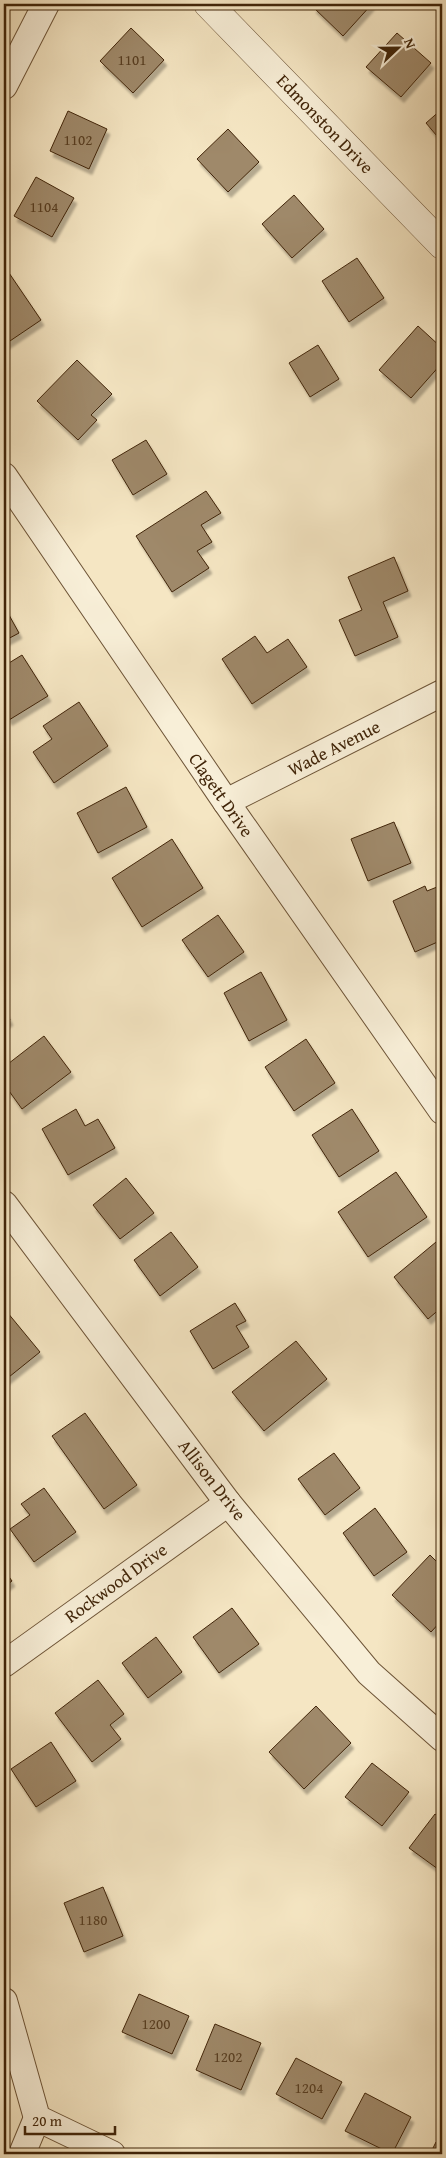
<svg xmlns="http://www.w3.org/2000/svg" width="446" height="2158" font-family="'Gentium Book Plus',serif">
	<defs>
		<filter id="shadow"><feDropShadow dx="3" dy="5.5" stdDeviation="1" flood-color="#0004"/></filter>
	</defs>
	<rect width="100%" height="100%" fill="#f5e6c3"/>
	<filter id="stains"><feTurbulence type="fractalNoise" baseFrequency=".004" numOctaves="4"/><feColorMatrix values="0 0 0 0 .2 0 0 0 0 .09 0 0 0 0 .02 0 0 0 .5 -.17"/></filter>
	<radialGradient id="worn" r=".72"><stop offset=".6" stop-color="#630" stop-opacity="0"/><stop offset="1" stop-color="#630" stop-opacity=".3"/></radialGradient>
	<g fill="#9f896a" stroke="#412509" filter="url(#shadow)">
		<polygon points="316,4 372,4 343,36 313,7"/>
		<polygon points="131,28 164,60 133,93 100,61"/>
		<polygon points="397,33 431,63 401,97 366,67"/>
		<polygon points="442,109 442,142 426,123"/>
		<polygon points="68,111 107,129 89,169 50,151"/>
		<polygon points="228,129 259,162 228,192 197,159"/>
		<polygon points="36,177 74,198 52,237 14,216"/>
		<polygon points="294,195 324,229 292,258 262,224"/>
		<polygon points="357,258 384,298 349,322 322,281"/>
		<polygon points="7,270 41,320 4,345 4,272"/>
		<polygon points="418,326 442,348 442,363 411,398 379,370"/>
		<polygon points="318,345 339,379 310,397 289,363"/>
		<polygon points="77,360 112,394 91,415 97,420 78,440 37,401"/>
		<polygon points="146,440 167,474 133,495 112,460"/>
		<polygon points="206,491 221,513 201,525 212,542 197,551 209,568 172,592 136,536"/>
		<polygon points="394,557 408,591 383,602 398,637 355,656 339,620 362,610 348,577"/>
		<polygon points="4,606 19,633 4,641"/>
		<polygon points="255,636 267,653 288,639 307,667 252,704 222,659"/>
		<polygon points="22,655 48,696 9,720 4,711 4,666"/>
		<polygon points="79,702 108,746 54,783 33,752 52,739 43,726"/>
		<polygon points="126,787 147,827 98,853 77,813"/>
		<polygon points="394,822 411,863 368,881 351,839"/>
		<polygon points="172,839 203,888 142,927 112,878"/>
		<polygon points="442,885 442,940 415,952 393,901 425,886 427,891"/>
		<polygon points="218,915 244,952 208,977 182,940"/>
		<polygon points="261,972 287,1020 249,1041 224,993"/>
		<polygon points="4,1009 10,1020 4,1024"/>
		<polygon points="44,1036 71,1072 22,1109 4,1084 4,1067"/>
		<polygon points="306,1039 335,1083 294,1111 265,1067"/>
		<polygon points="76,1109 85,1126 98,1119 115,1148 68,1175 42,1129"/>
		<polygon points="352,1109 379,1151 339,1177 312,1135"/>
		<polygon points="396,1172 427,1217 368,1257 338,1212"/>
		<polygon points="126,1178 154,1213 120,1239 93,1205"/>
		<polygon points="171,1232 198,1267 160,1296 134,1260"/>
		<polygon points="442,1237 442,1307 428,1319 394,1277"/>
		<polygon points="235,1303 246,1321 236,1326 249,1347 213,1369 190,1331"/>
		<polygon points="7,1312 40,1352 4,1381 4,1314"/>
		<polygon points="296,1341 327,1379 264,1431 232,1392"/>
		<polygon points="85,1413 137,1485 104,1509 52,1436"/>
		<polygon points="334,1453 360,1488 325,1515 298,1479"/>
		<polygon points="44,1488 76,1532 34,1562 10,1529 30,1515 21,1504"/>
		<polygon points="375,1508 407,1552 374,1576 343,1533"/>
		<polygon points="430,1555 442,1567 442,1620 431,1632 392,1595"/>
		<polygon points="4,1570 12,1581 4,1587"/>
		<polygon points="232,1608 259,1644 219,1673 193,1637"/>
		<polygon points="156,1637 182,1672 148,1698 122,1663"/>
		<polygon points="98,1680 124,1714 110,1725 121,1739 92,1762 55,1713"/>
		<polygon points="316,1706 351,1743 304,1789 269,1752"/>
		<polygon points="51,1742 76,1781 36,1807 11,1769"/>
		<polygon points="372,1763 409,1792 382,1826 345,1797"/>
		<polygon points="435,1814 442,1819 442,1872 409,1848"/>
		<polygon points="103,1887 123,1936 84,1952 64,1903"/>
		<polygon points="139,1994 189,2016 172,2054 122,2032"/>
		<polygon points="215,2024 261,2043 241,2090 196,2070"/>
		<polygon points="296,2058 342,2082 322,2119 276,2094"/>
		<polygon points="365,2093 411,2117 392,2154 345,2131"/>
		<polygon points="436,2142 442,2145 442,2154 430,2154"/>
	</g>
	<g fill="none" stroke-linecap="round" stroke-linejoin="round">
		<g stroke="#6e5538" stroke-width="28">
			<g id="minor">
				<polyline points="4,86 46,4"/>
				<polyline points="4,476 226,802 442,1111"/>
				<polyline points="226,802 442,693"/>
				<polyline points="4,1204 228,1503 369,1673 442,1738"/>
				<polyline points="4,1664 228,1503"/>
				<polyline points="4,2001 37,2118 112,2154"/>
				<polyline points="22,2154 37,2118"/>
			</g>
		</g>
		<g stroke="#6e5538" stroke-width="29">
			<polyline id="tertiary" points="208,4 442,245"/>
		</g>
		<use href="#minor" stroke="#f8efd8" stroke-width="26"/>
		<use href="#tertiary" stroke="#f8efd8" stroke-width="28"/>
	</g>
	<g text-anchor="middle" stroke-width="4.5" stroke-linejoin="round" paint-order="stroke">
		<g font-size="15" fill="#583e21">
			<text x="132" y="65">1101</text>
			<text x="78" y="145">1102</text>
			<text x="44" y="212">1104</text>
			<text x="93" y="1925">1180</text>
			<text x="156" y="2029">1200</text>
			<text x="228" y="2062">1202</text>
			<text x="309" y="2093">1204</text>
		</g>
		<g font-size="18" fill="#412509" stroke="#f8efd8">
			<text transform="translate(325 124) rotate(46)" y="6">Edmonston Drive</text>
			<text transform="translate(334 748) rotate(-27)" y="6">Wade Avenue</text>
			<text transform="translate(221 795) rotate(55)" y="6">Clagett Drive</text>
			<text transform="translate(212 1480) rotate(52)" y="6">Allison Drive</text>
			<text transform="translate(116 1583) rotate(-36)" y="6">Rockwood Drive</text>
		</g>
	</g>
	<rect width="446" height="2158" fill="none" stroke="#f5e6c3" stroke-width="20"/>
	<rect x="5" y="5" width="436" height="2148" fill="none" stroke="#412509" stroke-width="2.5"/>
	<rect x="10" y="10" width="426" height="2138" fill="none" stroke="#412509"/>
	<g transform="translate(398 48) rotate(68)" stroke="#f8efd8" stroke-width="4" paint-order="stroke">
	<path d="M0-4L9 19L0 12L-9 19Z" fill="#412509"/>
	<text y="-8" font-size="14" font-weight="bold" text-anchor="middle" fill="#412509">N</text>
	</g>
	<path d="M25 2126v8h90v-8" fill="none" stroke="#412509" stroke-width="2.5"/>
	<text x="32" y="2126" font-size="15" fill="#412509" stroke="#f8efd8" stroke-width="4" paint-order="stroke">20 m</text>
	<rect width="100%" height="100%" filter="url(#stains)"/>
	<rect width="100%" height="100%" fill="url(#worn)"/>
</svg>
